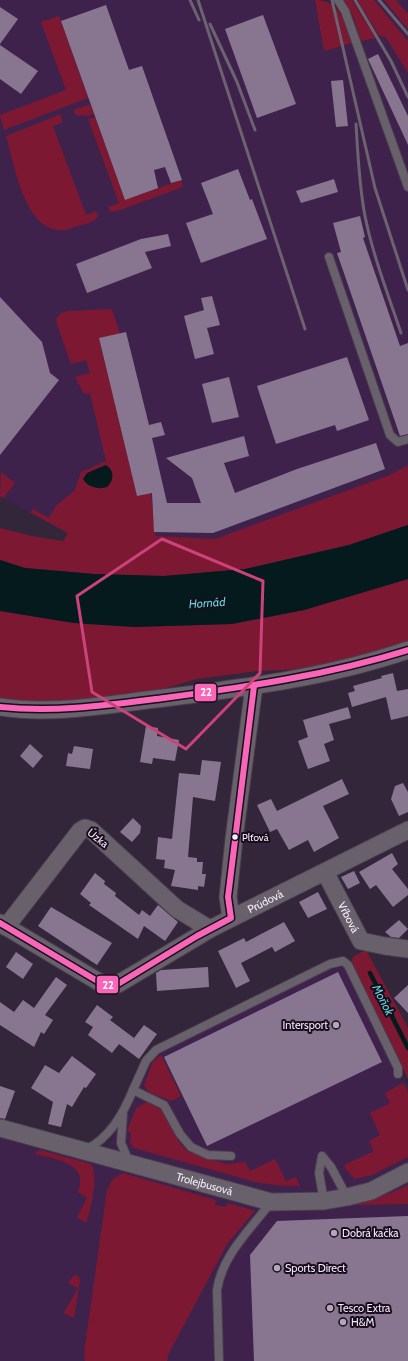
<svg xmlns="http://www.w3.org/2000/svg" width="408" height="1361" font-family="Cabin,sans-serif">
	<rect width="100%" height="100%" fill="#33253a"/>
	<g fill="#3f224c">
		<polygon points="0,0 315,0 324,51 375,38 352,0 357,0 380,37 385,36 408,73 408,465 392,474 215,540 68,534 0,496"/>
		<polygon points="374,0 408,0 408,41"/>
		<polygon points="343,961 399,1074 408,1084 408,1361 0,1361 0,1128 105,1156 133,1090 151,1054"/>
	</g>
	<g fill="#7d1833">
		<path d="M315 0C342 0 342 22 353 43L324 51Z"/>
		<polygon points="344,0 352,0 376,38 361,41 353,16"/>
		<polygon points="357,0 374,0 408,41 408,73 385,36 380,37"/>
		<polygon points="384,0 396,0 408,14 408,29"/>
		<polygon points="59,16 88,98 4,130 0,115 66,90 41,22"/>
		<polygon points="90,104 94,114 87,116 76,115 73,110"/>
		<path d="M61 114 62 123 53 126 86 215 96 211 98 216C94 223 81 225 74 227 69 229 64 231 59 230 24 228 14 163 6 136Z"/>
		<polygon points="95,117 125,200 181,180 183,187 117,211 110,212 108,207 119,203 88,119"/>
		<polygon points="112,309 120,334 99,339 137,496 151,493 155,536 215,539 392,474 408,465 408,525 349,545 245,569 164,576 94,574 25,568 0,560 0,528 32,536 63,541 68,533 31,513 33,509 49,518 56,506 75,490 81,472 106,461 90,393 84,394 75,377 90,373 86,360 71,364 57,324 56,319 61,313 68,311"/>
		<polygon points="1,472 15,483 3,498 0,496"/>
		<polygon points="408,579 408,641 369,654 305,669 257,671 197,679 156,691 36,711 0,707 0,611 74,623 134,627 232,624 304,610"/>
		<polygon points="366,950 408,1028 408,1079 351,961 354,956"/>
		<polygon points="161,1055 181,1096 171,1101 149,1092 144,1086 153,1061"/>
		<polygon points="403,1083 408,1091 408,1157 372,1175 355,1179 347,1171 344,1165 374,1151 369,1141 380,1135 370,1113 390,1103 385,1093"/>
		<polygon points="147,1102 162,1110 179,1142 187,1151 226,1164 245,1162 250,1171 275,1159 286,1181 296,1177 300,1186 286,1186 259,1183 134,1148 130,1143 131,1133 127,1131 136,1108"/>
		<path d="M40 1150 91 1164C99 1177 91 1209 86 1223L77 1217 87 1198 78 1192C90 1163 55 1159 35 1154L37 1151Z"/>
		<polygon points="123,1173 216,1200 215,1205 226,1207 228,1203 255,1211 227,1244 169,1353 167,1361 85,1361 84,1353 107,1190 113,1179"/>
		<polygon points="408,1185 408,1204 354,1205 391,1193"/>
		<polygon points="74,1275 78,1276 80,1280 74,1318 64,1313 78,1288 68,1283"/>
	</g>
	<g fill="#051a1c">
		<path d="M106 465C115 471 114 480 107 487 99 490 87 487 83 479L87 473Z"/>
		<polygon points="408,525 408,579 304,610 232,624 134,627 74,623 0,611 0,560 25,568 94,574 164,576 245,569 349,545"/>
	</g>
	<g fill="none" stroke-linecap="round" stroke-linejoin="round">
		<polyline stroke="#051a1c" stroke-width="4.5" points="370,973 408,1048"/>
	</g>
	<g fill="#887690">
		<polygon points="106,5 129,70 142,66 182,180 171,183 165,167 154,170 158,188 125,200 61,21"/>
		<polygon points="0,7 18,19 0,44"/>
		<polygon points="263,15 296,104 257,118 225,29"/>
		<polygon points="0,45 38,71 21,94 0,79"/>
		<polygon points="378,54 408,116 408,145 368,59"/>
		<polygon points="343,80 348,126 336,127 331,81"/>
		<polygon points="238,169 250,200 252,199 267,239 201,263 186,223 213,214 201,183"/>
		<polygon points="334,179 338,192 301,203 296,191"/>
		<polygon points="360,216 365,237 363,238 400,346 408,343 408,434 400,436 337,253 341,252 333,223"/>
		<polygon points="168,234 171,246 145,252 152,268 87,293 76,264 141,239"/>
		<polygon points="212,296 220,325 207,328 214,354 195,359 184,316 204,310 201,298"/>
		<polygon points="0,297 42,342 50,373 59,380 0,455"/>
		<polygon points="126,332 149,425 161,422 165,435 152,438 167,503 201,503 192,478 166,458 244,436 249,456 224,463 235,493 297,469 376,443 385,469 213,533 154,532 152,493 137,496 99,338"/>
		<polygon points="347,357 369,420 337,431 335,425 276,444 257,386"/>
		<polygon points="229,377 239,417 212,423 202,384"/>
		<polygon points="393,673 397,691 408,689 408,716 391,720 386,697 352,707 348,693 355,691 353,686 382,678 381,676"/>
		<polygon points="348,707 351,718 329,724 334,740 324,744 330,761 308,769 298,741 308,737 303,720"/>
		<polygon points="146,726 158,728 157,736 179,740 175,761 153,758 152,764 140,762"/>
		<polygon points="30,744 43,756 33,768 20,756"/>
		<polygon points="74,746 93,749 90,769 66,766 68,753 72,754"/>
		<polygon points="202,760 221,762 215,801 193,797 188,857 197,858 197,862 203,862 202,874 206,874 204,887 198,886 198,890 171,886 175,870 164,868 165,860 156,859 158,837 172,839 179,773 200,775"/>
		<polygon points="342,779 349,794 323,806 339,838 314,852 308,840 289,850 277,829 270,832 257,805 271,799 277,811"/>
		<polygon points="403,783 408,792 408,812 399,816 391,799 395,786"/>
		<polygon points="133,818 141,826 140,833 132,842 120,832"/>
		<polygon points="392,853 398,864 392,869 408,889 408,895 393,907 376,885 370,889 359,872"/>
		<polygon points="354,871 360,883 348,889 341,877"/>
		<polygon points="95,873 105,881 104,884 116,893 115,896 139,915 142,910 150,916 158,905 178,922 165,941 144,926 138,939 89,905 91,903 80,894"/>
		<polygon points="318,892 327,909 308,918 299,902"/>
		<polygon points="51,907 112,943 97,965 38,926"/>
		<polygon points="399,920 408,929 399,938 391,937 385,932"/>
		<polygon points="284,922 295,941 275,952 272,947 241,963 250,981 236,988 218,951 244,938 246,942"/>
		<polygon points="16,952 33,964 23,979 6,967"/>
		<polygon points="208,967 209,987 157,991 156,973 161,970"/>
		<polygon points="338,972 382,1062 207,1146 164,1057"/>
		<polygon points="56,977 67,985 45,1015 53,1020 44,1034 41,1032 34,1047 0,1025 0,1002 14,1012 23,1000 34,1008"/>
		<polygon points="408,985 408,1013 394,998"/>
		<polygon points="97,1005 113,1017 110,1020 134,1038 144,1025 157,1034 139,1059 119,1044 112,1053 88,1035 93,1027 85,1022"/>
		<polygon points="72,1056 96,1074 86,1088 84,1087 72,1107 67,1104 61,1127 48,1124 53,1102 31,1088 45,1065 59,1073"/>
		<polygon points="0,1086 15,1091 5,1119 0,1118"/>
		<polygon points="408,1216 408,1361 254,1361 250,1255 277,1221"/>
	</g>
	<g fill="none" stroke-linecap="round" stroke-linejoin="round">
		<g stroke="#4a3f4f" stroke-width="10">
			<g id="lane">
				<polyline points="338,0 345,11 349,22 408,187"/>
				<polyline points="329,257 390,435 398,442 408,439"/>
				<polyline points="123,1114 121,1143 129,1162"/>
				<path d="M85 1150C110 1138 123 1114 133 1090"/>
				<polyline points="231,1156 208,1155 191,1147 180,1134 164,1105 133,1090 146,1061 156,1050 330,964 343,961 348,965 398,1068 398,1074"/>
				<polyline points="324,1201 319,1173 322,1156 331,1167 347,1197"/>
				<path d="M219 1361 217 1290C222 1255 251 1229 271 1202"/>
			</g>
		</g>
		<g stroke="#4a3f4f" stroke-width="19">
			<g id="street">
				<path d="M0 707C52 715 105 705 156 699 242 688 326 678 408 650"/>
				<path id="s1" d="M325 872 361 941 385 946 408 949"/>
				<polyline points="231,918 228,897 234,839 254,686"/>
				<path id="s2" d="M0 923 104 985 118 984 210 929 408 830"/>
				<polyline points="6,927 80,831 85,828 91,830 177,909 210,929"/>
				<path id="s3" d="M0 1128 271 1202 324 1201 347 1197 371 1191 408 1172"/>
			</g>
		</g>
		<use href="#lane" stroke="#68616b" stroke-width="8"/>
		<use href="#street" stroke="#68616b" stroke-width="17"/>
		<g stroke="#6b6470" stroke-width="3">
			<polyline points="190,0 199,20"/>
			<polyline points="198,0 305,329"/>
			<polyline points="332,0 375,188 408,290"/>
			<polyline points="355,0 391,61 408,97"/>
			<polyline points="379,0 408,34"/>
			<polyline points="210,24 237,82 255,130"/>
			<path d="M356 124C358 155 359 185 365 216 373 256 388 294 401 333"/>
		</g>
		<g stroke="#180c1d" stroke-width="9">
			<g id="bus-1">
				<path d="M0 707C55 713 109 705 164 698 246 687 328 675 408 650"/>
				<polyline points="0,923 104,985 118,984 197,936 231,918 228,897 254,686"/>
			</g>
		</g>
		<use href="#bus-1" stroke="#fa66b7" stroke-width="6"/>
	</g>
	<path fill="none" stroke="#cc427b" stroke-width="3" stroke-linejoin="round" d="M162 539 263 581 260 673 186 749 92 692 77 596Z"/>
	<circle fill="#f6ecfb" stroke="#180c1d" stroke-width="1.5" cx="235" cy="837" r="3.5"/>
	<g fill="#b2a6b7" stroke="#180c1d" stroke-width="1.5">
		<circle cx="336" cy="1025" r="4"/>
		<circle cx="334" cy="1233" r="4"/>
		<circle cx="277" cy="1268" r="4"/>
		<circle cx="330" cy="1308" r="4"/>
		<circle cx="343" cy="1322" r="4"/>
	</g>
	<g text-anchor="middle" stroke-width="4" stroke-linejoin="round" paint-order="stroke">
		<g font-size="10" fill="#f6ecfb" stroke="#180c1d" text-anchor="start">
			<text x="242" y="841">Plťová</text>
		</g>
		<g font-size="11" fill="#f6ecfb" stroke="#180c1d">
			<text transform="translate(98 838) rotate(39)" y="4">Úzka</text>
			<text dy="4" stroke="none"><textPath href="#s2" startOffset="304">Prúdová</textPath></text>
			<text dy="4" stroke="none"><textPath href="#s1" startOffset="51">Vŕbová</textPath></text>
			<text dy="4" stroke="none"><textPath href="#s3" startOffset="212">Trolejbusová</textPath></text>
		</g>
		<g font-size="11" fill="#f6ecfb" stroke="#180c1d" text-anchor="start">
			<text x="328" y="1029" text-anchor="end">Intersport</text>
			<text x="342" y="1237">Dobrá kačka</text>
			<text x="285" y="1272">Sports Direct</text>
			<text x="338" y="1312">Tesco Extra</text>
			<text x="351" y="1326">H&amp;M</text>
		</g>
		<g font-size="12" font-style="italic" fill="#55dedd" stroke="#180c1d">
			<text transform="translate(207 603) rotate(-4)" y="4">Hornád</text>
			<text transform="translate(383 1000) rotate(63)" y="4">Moňok</text>
		</g>
	</g>
	<g stroke="#180c1d" stroke-width="1.5">
		<rect x="194" y="683" width="23" height="19" rx="4" fill="#fa66b7"/>
		<rect x="96" y="975" width="23" height="19" rx="4" fill="#fa66b7"/>
	</g>
	<g font-size="11" text-anchor="middle" font-weight="bold" fill="#fff">
		<text x="206" y="696">22</text>
		<text x="108" y="989">22</text>
	</g>
</svg>
